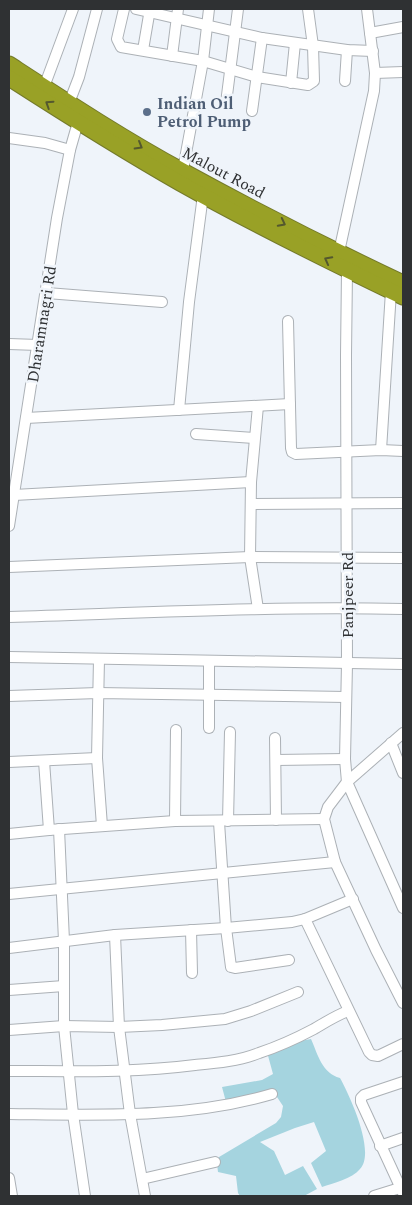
<svg xmlns="http://www.w3.org/2000/svg" width="412" height="1205" font-family="Spectral,serif">
	<rect width="100%" height="100%" fill="#eff4fa"/>
	<path fill="#a5d4df" d="M311 1039C318 1055 322 1073 340 1078 350 1096 376 1152 360 1169 352 1179 333 1183 322 1187L311 1163 326 1151 314 1122 295 1128 260 1142 274 1151 285 1175 303 1166 317 1189 304 1196H240L238 1193 236 1176 218 1172 217 1164 219 1157 276 1123 281 1117 283 1106 273 1091 226 1102 222 1087 262 1080 273 1074 267 1052 284 1044Z"/>
	<g fill="none" stroke-linecap="round" stroke-linejoin="round">
		<g stroke="#acb1b6" stroke-width="12">
			<g id="minor">
				<polyline points="124,9 117,39 121,47 203,61 257,77 308,85 314,81 313,46 308,9"/>
				<polyline points="136,9 262,38 347,50 373,51"/>
				<polyline points="370,33 403,27"/>
				<polyline points="143,50 150,9"/>
				<polyline points="172,56 178,9"/>
				<polyline points="375,73 403,72"/>
				<polyline points="345,81 347,50"/>
				<polyline points="291,83 295,43"/>
				<polyline points="44,87 73,9"/>
				<polyline points="69,103 79,77 97,9"/>
				<polyline points="226,103 238,9"/>
				<polyline points="252,111 262,38"/>
				<polyline points="9,138 45,143 70,150"/>
				<polyline points="182,175 203,61 209,9"/>
				<polyline points="339,252 374,91 375,73 367,9"/>
				<polyline points="347,271 346,355 347,664 345,759 347,782 403,908"/>
				<polyline points="47,293 162,302"/>
				<polyline points="288,321 291,448 292,452 296,454 381,450 403,451"/>
				<polyline points="9,344 38,345"/>
				<polyline points="179,410 189,302 203,195"/>
				<polyline points="26,418 290,404"/>
				<polyline points="196,434 254,438"/>
				<polyline points="381,450 391,291"/>
				<polyline points="14,495 251,482"/>
				<polyline points="251,504 403,503"/>
				<polyline points="9,526 57,218 70,150 78,122"/>
				<polyline points="9,567 250,557 403,558"/>
				<polyline points="258,609 250,557 251,482 258,406"/>
				<path d="M9 617C140 613 272 606 403 609"/>
				<polyline points="9,657 403,664"/>
				<polyline points="99,659 97,758 102,826"/>
				<polyline points="209,661 209,728"/>
				<polyline points="9,696 98,693 346,697"/>
				<polyline points="403,733 347,782 328,807 324,819 335,862 376,950 403,1003"/>
				<polyline points="275,738 276,820"/>
				<polyline points="391,743 403,773"/>
				<polyline points="276,760 345,759"/>
				<polyline points="44,761 49,830"/>
				<polyline points="9,762 97,758"/>
				<polyline points="175,821 176,730"/>
				<polyline points="228,821 230,732"/>
				<polyline points="219,822 226,928 231,967 235,968 289,960"/>
				<polyline points="59,829 64,941 64,1026 73,1114 85,1196"/>
				<polyline points="9,834 49,830 175,821 324,819"/>
				<polyline points="9,894 335,862"/>
				<polyline points="305,919 369,1052 372,1055 378,1056 403,1044"/>
				<polyline points="191,930 192,973"/>
				<polyline points="115,935 119,1027 130,1114 145,1196"/>
				<polyline points="9,948 115,935 226,928 292,922 305,919 353,899"/>
				<polyline points="9,990 64,986"/>
				<polyline points="9,1030 64,1026 119,1027 162,1025 225,1019 251,1011 298,992"/>
				<path d="M9 1071C71 1071 133 1073 195 1065 216 1063 239 1061 259 1053 277 1047 297 1038 314 1029 326 1022 335 1016 348 1011"/>
				<polyline points="403,1082 364,1095 361,1098 361,1102 403,1193"/>
				<path d="M9 1114C97 1115 187 1119 272 1094"/>
				<polyline points="380,1146 403,1138"/>
				<polyline points="9,1178 12,1196"/>
				<polyline points="142,1179 215,1162"/>
				<polyline points="374,1196 403,1187"/>
			</g>
		</g>
		<g stroke="#747a2b" stroke-width="17">
			<g id="highway">
				<path d="M9 64C66 101 124 139 183 171 256 211 329 248 403 283"/>
				<path d="M9 78C65 114 122 150 180 183 253 224 328 261 403 297"/>
			</g>
		</g>
		<use href="#minor" stroke="#fff" stroke-width="10"/>
		<use href="#highway" stroke="#99a126" stroke-width="15"/>
	</g>
	<defs><path id="oneway-chevron" d="M-2-3.5L2.5 0L-2 3.5" fill="none" stroke-width="1.6" stroke-linecap="round" stroke-linejoin="round" transform="scale(1.25)"/></defs>
	<g stroke="#54582e">
		<use href="#oneway-chevron" transform="translate(49 104) rotate(-147)"/>
		<use href="#oneway-chevron" transform="translate(139 146) rotate(30)"/>
		<use href="#oneway-chevron" transform="translate(282 223) rotate(27)"/>
		<use href="#oneway-chevron" transform="translate(328 260) rotate(-152)"/>
	</g>
	<circle fill="#5c6f8a" stroke="#eff4fa" stroke-width="2" cx="147" cy="112" r="5"/>
	<g text-anchor="middle" stroke-width="5" stroke-linejoin="round" paint-order="stroke">
		<g font-size="16" font-weight="bold" fill="#4e5e75" stroke="#eff4fa" text-anchor="start">
			<text x="157" y="109">Indian Oil<tspan x="157" dy="18">Petrol Pump</tspan></text>
		</g>
		<g font-size="16" fill="#2f3133" stroke="#eff4fa">
			<text transform="translate(224 172) rotate(28)" y="6">Malout Road</text>
			<text transform="translate(41 324) rotate(-81)" y="6">Dharamnagri Rd</text>
			<text transform="translate(347 595) rotate(-90)" y="6">Panjpeer Rd</text>
		</g>
	</g>
	<rect width="412" height="1205" fill="none" stroke="#2f3133" stroke-width="20"/>
</svg>
